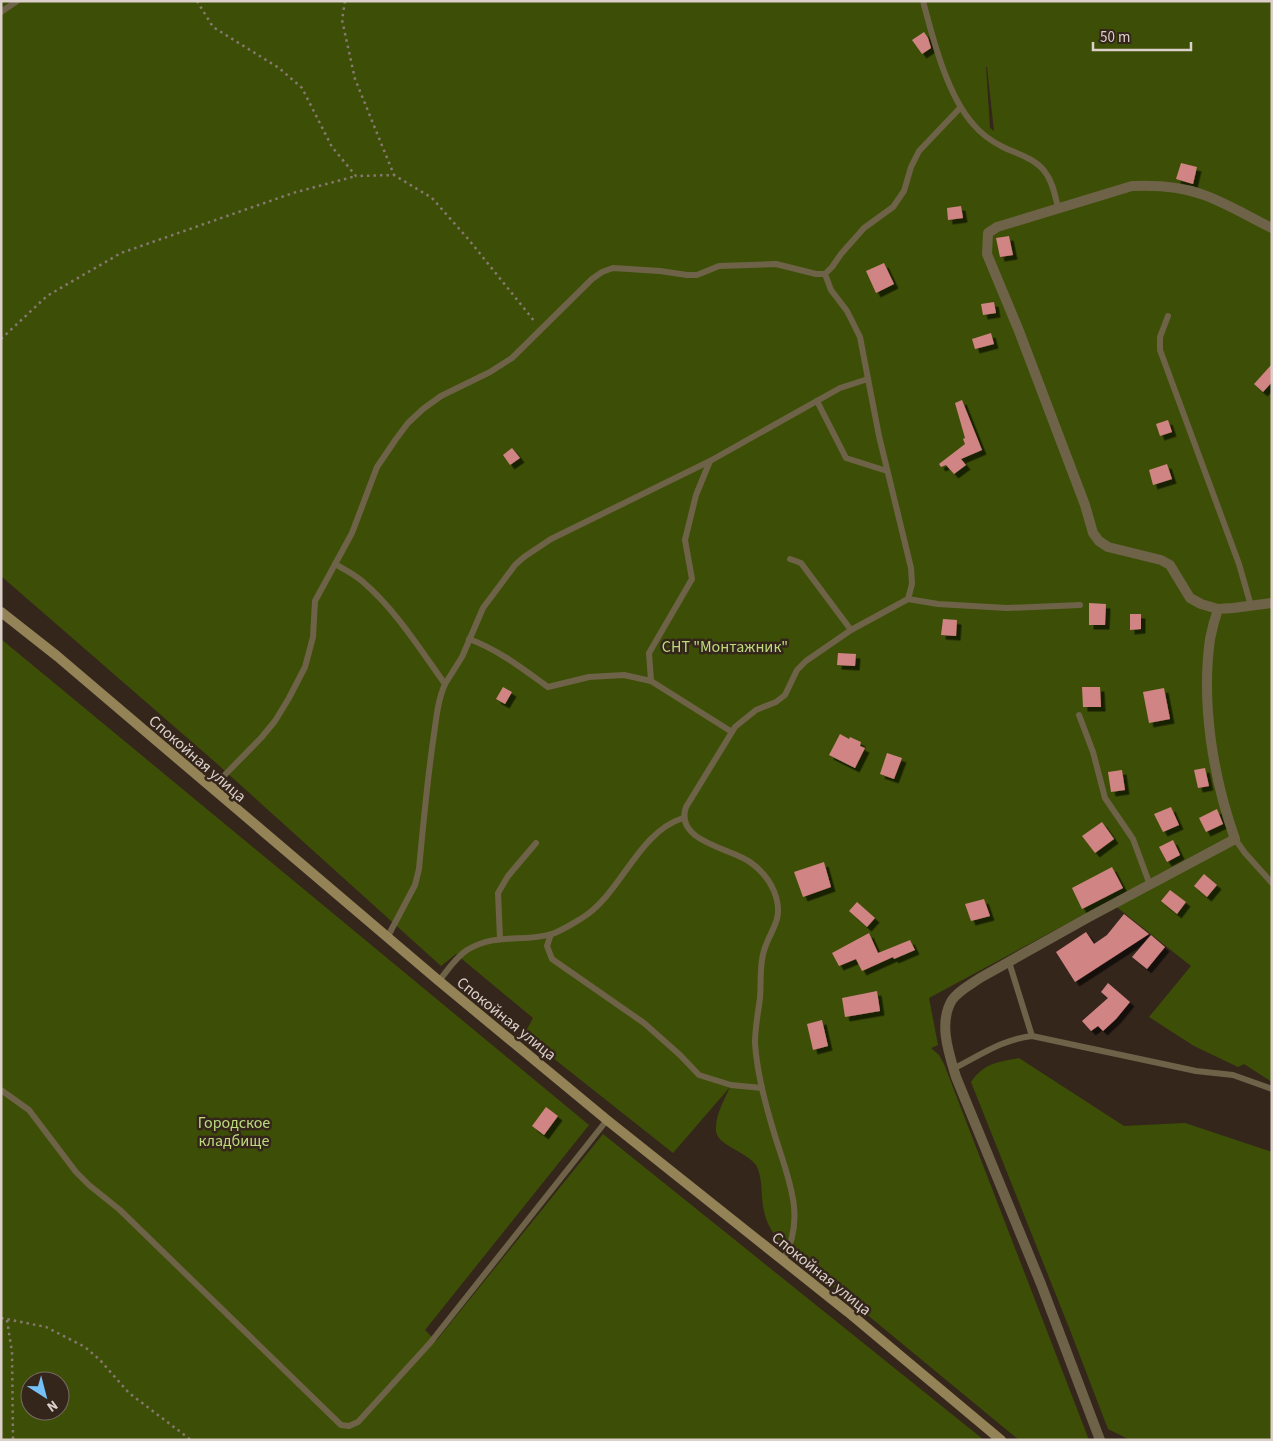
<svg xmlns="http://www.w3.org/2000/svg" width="1273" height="1441" font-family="'Source Sans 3',sans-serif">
	<defs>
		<filter id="shadow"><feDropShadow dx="4.5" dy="4.5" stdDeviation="0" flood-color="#0009"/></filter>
	</defs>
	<rect width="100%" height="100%" fill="#35261c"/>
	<g fill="#3d4f06" fill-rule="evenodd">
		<path d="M1 1H1268L1272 5V1082L1244 1064 1238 1067 1194 1046 1149 1017 1191 966 1109 901 929 998 938 1045 931 1048 939 1055 944 1064 1089 1440H1019L779 1242C774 1234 767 1224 765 1215 760 1200 764 1179 756 1165 747 1152 717 1145 716 1131 715 1115 724 1101 730 1087L673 1153 524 1035 533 1018 456 954 441 966 215 762 1 576ZM986 67H987L994 131 990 128Z"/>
		<path d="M1 639 589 1125 425 1330 436 1341 603 1134 984 1440H1ZM30 1381H60V1411H30Z"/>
		<path d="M1019 1058 1124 1126 1185 1123 1272 1152V1440H1130L1108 1429 1070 1330 971 1082C984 1063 998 1062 1019 1058Z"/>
	</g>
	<g fill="#d18484" filter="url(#shadow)">
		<polygon points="924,32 928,38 931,48 922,54 912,40"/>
		<polygon points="1181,163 1197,167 1193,184 1176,179"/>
		<polygon points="961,206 963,218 948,220 947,208"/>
		<polygon points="1009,236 1013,255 1000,257 996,238"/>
		<polygon points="884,263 894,284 876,293 866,271"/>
		<polygon points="994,302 996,313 983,315 981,304"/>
		<polygon points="991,333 994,344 975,349 972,339"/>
		<polygon points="1272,364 1272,382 1263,392 1254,384"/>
		<polygon points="962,400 982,450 961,459 966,465 954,474 946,465 941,467 939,464 965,444 963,439 965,438 955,403"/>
		<polygon points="1168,420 1172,432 1160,436 1156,424"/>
		<polygon points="512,448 520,458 510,465 503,455"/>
		<polygon points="1167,464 1172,479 1153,485 1149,470"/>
		<polygon points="1089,603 1106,604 1105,625 1089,625"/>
		<polygon points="1130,614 1141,614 1141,629 1130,630"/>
		<polygon points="943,619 957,620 956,636 941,635"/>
		<polygon points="838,653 856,654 855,666 837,665"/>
		<polygon points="503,687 512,692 505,704 496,699"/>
		<polygon points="1082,687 1100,687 1101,707 1083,707"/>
		<polygon points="1164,688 1170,719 1149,723 1143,692"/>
		<polygon points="840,734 849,739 850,737 861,742 860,746 865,748 855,768 829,755"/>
		<polygon points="887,753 902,758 894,779 880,774"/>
		<polygon points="1205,768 1209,786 1198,788 1194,770"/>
		<polygon points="1122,770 1125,790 1111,792 1108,772"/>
		<polygon points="1171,807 1179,825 1163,832 1154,814"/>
		<polygon points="1217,809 1223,824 1206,832 1199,818"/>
		<polygon points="1102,822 1114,839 1095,853 1082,836"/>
		<polygon points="1173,840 1180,855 1167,862 1159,847"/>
		<polygon points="824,862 831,887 803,897 794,872"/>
		<polygon points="1112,867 1123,888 1082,909 1072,888"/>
		<polygon points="1204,874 1217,885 1207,897 1194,886"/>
		<polygon points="1170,890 1186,902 1177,914 1161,901"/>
		<polygon points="984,899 990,916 971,921 965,904"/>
		<polygon points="857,902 875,918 867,927 849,911"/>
		<polygon points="1124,914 1149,934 1075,982 1056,952 1086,932 1094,944 1107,935"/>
		<polygon points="869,933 878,953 910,940 915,950 894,959 893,957 862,971 856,959 839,966 832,953"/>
		<polygon points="1151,935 1165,947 1147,969 1132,957"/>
		<polygon points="1108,983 1130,1002 1116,1019 1103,1031 1098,1026 1091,1031 1082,1021 1108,998 1101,992"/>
		<polygon points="877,991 880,1011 845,1017 842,998"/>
		<polygon points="822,1020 828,1046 813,1050 807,1024"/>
		<polygon points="546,1107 558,1116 544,1135 532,1126"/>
	</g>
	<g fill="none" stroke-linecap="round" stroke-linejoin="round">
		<g stroke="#867870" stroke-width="2.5" stroke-dasharray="2.5 4" stroke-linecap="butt">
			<polyline points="197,1 213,27 279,68 302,88 332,147 356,176 394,175 432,198 469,240 535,322"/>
			<polyline points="345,1 342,20 355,79 394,175"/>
			<polyline points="1,339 47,296 121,253 293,193 356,176"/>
			<polyline points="1,1318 46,1327 85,1347 100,1360 129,1393 191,1440"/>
			<polyline points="7,1320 12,1352 13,1440"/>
		</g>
		<g stroke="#6e6348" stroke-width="6">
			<path d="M923 1C933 39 947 95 973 124 981 134 991 141 1003 147 1017 154 1035 158 1045 172 1053 182 1055 196 1058 207"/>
			<polyline points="1,12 17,1"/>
			<polyline points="1168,316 1160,337 1160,350 1239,564 1251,606"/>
			<polyline points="817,401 846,458 887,471"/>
			<polyline points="790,559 801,563 851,630"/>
			<path d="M335 564C344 569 354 574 362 581 395 609 420 649 445 684 437 702 436 722 433 741 427 783 423 826 419 869L415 885 387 938"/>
			<polyline points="908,599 938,604 1007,608 1080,605"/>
			<path d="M469 639C499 650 523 669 548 687L589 677 624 675 651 681 732 732"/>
			<polyline points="651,681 649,653 692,579 685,540 696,495 710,461"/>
			<polyline points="445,684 462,657 483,608 515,565 524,557 551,539 710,461 840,388 868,379"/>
			<polyline points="1079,715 1093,752 1105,798 1133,839 1150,885"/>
			<polyline points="211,789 261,738 275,721 289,698 305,667 313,637 315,601 352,533 377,467 396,439 408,423 423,409 441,396 490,372 512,358 592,279 602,272 613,268 660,271 687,275 697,275 719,266 776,264 816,274 825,274 832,267 841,254 864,228 893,207 904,191 911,167 919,151 960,108"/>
			<polyline points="1235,839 1245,853 1272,883"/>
			<polyline points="551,934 547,946 552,959 644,1023 680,1055 699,1075 731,1085 762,1088"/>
			<polyline points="500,938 498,893 508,876 536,843"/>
			<polyline points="1009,962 1032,1036"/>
			<path d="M439 981C447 971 455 958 467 950 497 932 522 943 552 934 563 930 572 924 582 918 622 893 637 833 683 818"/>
			<path d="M953 1069C979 1056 1003 1039 1032 1036L1196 1071 1233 1075 1272 1089"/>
			<polyline points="1,1090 29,1110 76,1172 89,1185 120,1210 341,1425 349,1426 358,1422 430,1343 607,1120"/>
			<path d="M783 1260C807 1218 788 1178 775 1136 766 1106 757 1074 755 1043 755 1028 758 1013 760 998 761 985 760 972 762 960 765 932 787 924 774 891 769 879 761 870 750 862 730 848 674 841 686 807L735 727 756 710 776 702 785 695 797 670 806 661 851 630 908 599 912 584 911 568 879 436 860 337 847 311 831 290 825 274"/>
		</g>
		<g stroke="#6e6348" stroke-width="10">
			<path d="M1218 609 1201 604 1190 598 1170 565 1161 560 1108 547 1099 541 1093 533 1085 505 1019 331 987 254 988 233 997 227 1132 186C1155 185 1179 186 1201 194 1223 201 1251 218 1272 228"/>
			<path d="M1100 1440 1041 1284 956 1077C949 1054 938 1023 952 1000 959 990 970 985 980 978L1089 917 1235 839C1213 777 1201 704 1210 639 1212 629 1215 618 1218 609L1233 608 1272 603"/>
		</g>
		<polyline stroke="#948357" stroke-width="10" points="1,612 57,656 439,981 607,1120 848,1312 1001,1440"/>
	</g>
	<g text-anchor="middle" stroke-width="5" stroke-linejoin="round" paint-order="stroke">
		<g font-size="16" fill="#bddb7d" stroke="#35261c">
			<text x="725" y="652">СНТ "Монтажник"</text>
			<text x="234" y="1128">Городское<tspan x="234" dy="18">кладбище</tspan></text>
		</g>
		<g font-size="16" fill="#dbd0ca" stroke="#35261c">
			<text transform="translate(198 758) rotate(41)" y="6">Спокойная улица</text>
			<text transform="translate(507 1018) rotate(39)" y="6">Спокойная улица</text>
			<text transform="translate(822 1273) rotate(39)" y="6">Спокойная улица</text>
		</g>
	</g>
	<rect width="1273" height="1441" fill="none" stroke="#dbd0ca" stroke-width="5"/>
	<g transform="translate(45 1396) rotate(144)"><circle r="24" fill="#35261c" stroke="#776a62"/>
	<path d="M0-4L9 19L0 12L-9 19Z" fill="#75c0f6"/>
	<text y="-8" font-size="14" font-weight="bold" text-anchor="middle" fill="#dbd0ca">N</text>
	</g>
	<path d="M1093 42v8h98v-8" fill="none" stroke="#dbd0ca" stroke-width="2.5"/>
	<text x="1100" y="42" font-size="15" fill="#dbd0ca" stroke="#35261c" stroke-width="4" paint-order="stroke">50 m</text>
</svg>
